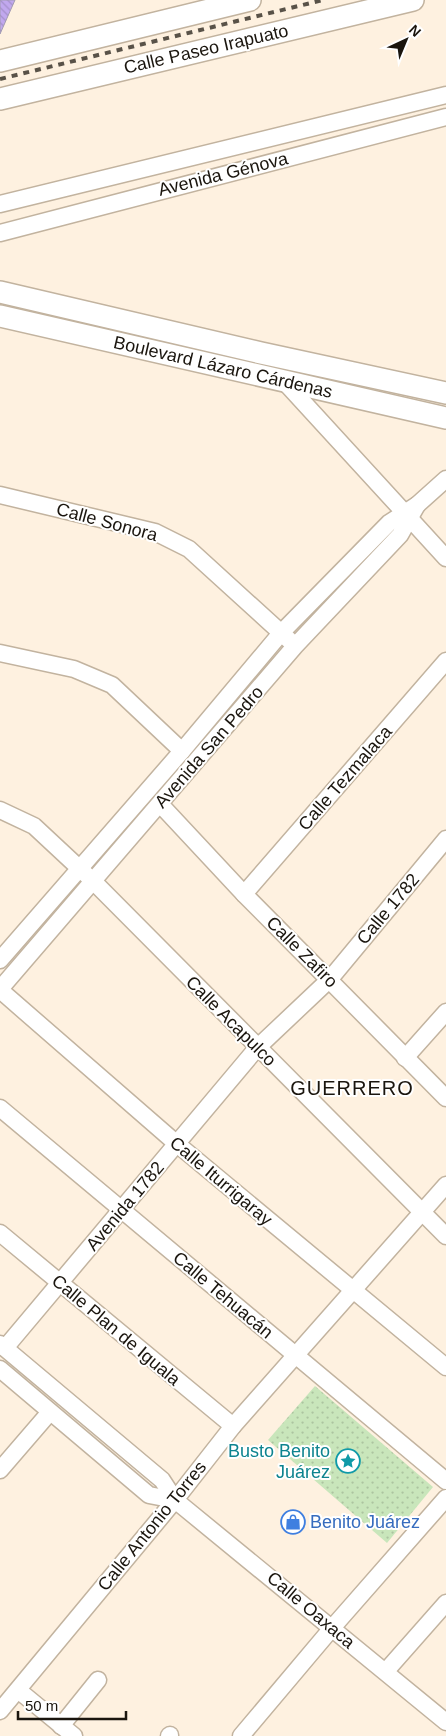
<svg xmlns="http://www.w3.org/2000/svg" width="446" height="1736" font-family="Arial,sans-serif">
	<defs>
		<pattern id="grass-dots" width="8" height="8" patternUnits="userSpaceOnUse" patternTransform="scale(1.25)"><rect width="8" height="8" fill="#c9e6bb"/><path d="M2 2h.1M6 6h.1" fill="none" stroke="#acc4a0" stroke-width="1.8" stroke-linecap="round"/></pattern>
		<pattern id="building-back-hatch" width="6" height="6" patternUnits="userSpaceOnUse" patternTransform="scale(1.25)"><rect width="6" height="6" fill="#c1a8ee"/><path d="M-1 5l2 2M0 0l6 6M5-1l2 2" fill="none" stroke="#a590cb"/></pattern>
	</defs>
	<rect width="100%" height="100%" fill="#fef1e0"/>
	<polygon fill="url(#grass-dots)" points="315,1386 433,1487 387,1543 268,1440"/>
	<polygon fill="url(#building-back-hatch)" stroke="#a29bb1" points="0,0 15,0 0,34"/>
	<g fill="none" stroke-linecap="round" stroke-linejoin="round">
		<g stroke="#c2b39f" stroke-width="19">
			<g id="minor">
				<polyline points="0,204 446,95"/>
				<polyline points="0,233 446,117"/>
				<polyline points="282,379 446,558"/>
				<polyline points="0,495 155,532 189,549 289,640"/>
				<polyline points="0,653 74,669 112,685 182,751"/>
				<polyline points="160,804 244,894 446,1098"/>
				<polyline points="0,810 34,826 93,881 446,1236"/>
				<polyline points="244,894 446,661"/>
				<polyline points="0,960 182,751 281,633 389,523 417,505 446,479"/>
				<polyline points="0,989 295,646 400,535 417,505"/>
				<polyline points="0,990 177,1144 446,1367"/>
				<polyline points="405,1058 446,1012"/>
				<polyline points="0,1108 446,1481"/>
				<polyline points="0,1233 233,1426"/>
				<polyline points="0,1344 162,1480 175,1500 446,1722"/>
				<polyline points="5,1348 257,1048 330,979 446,839"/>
				<polyline points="0,1369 149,1495 175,1500"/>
				<polyline points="0,1470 50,1412"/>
				<polyline points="386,1671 446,1603"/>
				<polyline points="18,1690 74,1736"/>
				<polyline points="0,1711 175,1500 233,1426 446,1185"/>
				<polyline points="61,1726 98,1680"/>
				<polyline points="169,1736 170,1735"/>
				<polyline points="241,1736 332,1628 446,1498"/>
			</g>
		</g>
		<g stroke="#c2b39f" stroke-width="24">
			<g id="major">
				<polyline points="0,61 250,0"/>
				<polyline points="0,99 413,0"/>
				<polyline points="0,292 261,353 446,393"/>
				<polyline points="0,316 446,418"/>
			</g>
		</g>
		<use href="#minor" stroke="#fff" stroke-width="16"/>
		<use href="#major" stroke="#fff" stroke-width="21"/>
		<polyline stroke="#595248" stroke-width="4" stroke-dasharray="6 6" stroke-linecap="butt" points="0,79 323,0"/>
	</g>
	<defs>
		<g id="sight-ring" transform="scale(1.25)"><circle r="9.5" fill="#fff" stroke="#0f9aa8" stroke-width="1.5"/><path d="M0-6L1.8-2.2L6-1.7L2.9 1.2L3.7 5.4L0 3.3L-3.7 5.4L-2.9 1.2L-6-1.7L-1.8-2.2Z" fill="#0f9aa8"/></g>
		<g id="shop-ring" transform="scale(1.25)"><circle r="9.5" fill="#fff" stroke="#3f7fe0" stroke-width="1.5"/><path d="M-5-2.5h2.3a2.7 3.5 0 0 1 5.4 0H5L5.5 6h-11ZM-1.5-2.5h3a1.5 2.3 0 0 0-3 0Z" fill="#3f7fe0"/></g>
	</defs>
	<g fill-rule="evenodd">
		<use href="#sight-ring" x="348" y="1461"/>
		<use href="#shop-ring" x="293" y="1522"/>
	</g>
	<g text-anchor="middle" stroke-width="4" stroke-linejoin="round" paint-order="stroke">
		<g font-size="18" fill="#1a150e" stroke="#fff">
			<text transform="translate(206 49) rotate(-13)" y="6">Calle Paseo Irapuato</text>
			<text transform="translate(223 174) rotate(-14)" y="6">Avenida Génova</text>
			<text transform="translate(223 367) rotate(13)" y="6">Boulevard Lázaro Cárdenas</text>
			<text transform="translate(107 522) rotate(15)" y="6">Calle Sonora</text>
			<text transform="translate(209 747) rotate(-49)" y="6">Avenida San Pedro</text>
			<text transform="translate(345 778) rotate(-49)" y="6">Calle Tezmalaca</text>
			<text transform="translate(388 909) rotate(-50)" y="6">Calle 1782</text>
			<text transform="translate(302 952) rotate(45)" y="6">Calle Zafiro</text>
			<text transform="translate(231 1021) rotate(45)" y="6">Calle Acapulco</text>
			<text transform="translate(221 1181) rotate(40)" y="6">Calle Iturrigaray</text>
			<text transform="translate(125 1206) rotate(-50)" y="6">Avenida 1782</text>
			<text transform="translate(223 1295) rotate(40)" y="6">Calle Tehuacán</text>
			<text transform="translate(116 1330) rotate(40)" y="6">Calle Plan de Iguala</text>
			<text transform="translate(152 1526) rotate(-51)" y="6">Calle Antonio Torres</text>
			<text transform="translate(311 1610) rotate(40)" y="6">Calle Oaxaca</text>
		</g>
		<g font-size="18" fill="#0d838f" stroke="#fff" text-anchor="end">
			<text x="330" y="1457">Busto Benito<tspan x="330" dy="21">Juárez</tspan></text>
		</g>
		<g font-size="18" fill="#366cbe" stroke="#fff" text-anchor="start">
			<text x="310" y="1528">Benito Juárez</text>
		</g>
		<g font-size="20" letter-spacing="1" fill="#1a150e" stroke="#fff">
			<text x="352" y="1095">GUERRERO</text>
		</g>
	</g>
	<g transform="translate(406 40) rotate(44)" stroke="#ffffff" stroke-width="4" paint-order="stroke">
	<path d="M0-4L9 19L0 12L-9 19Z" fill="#1a150e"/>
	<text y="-8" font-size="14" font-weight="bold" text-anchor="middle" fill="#1a150e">N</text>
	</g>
	<path d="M18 1711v8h108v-8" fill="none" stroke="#1a150e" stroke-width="2.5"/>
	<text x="25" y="1711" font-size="15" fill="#1a150e" stroke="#ffffff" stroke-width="4" paint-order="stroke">50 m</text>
</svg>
